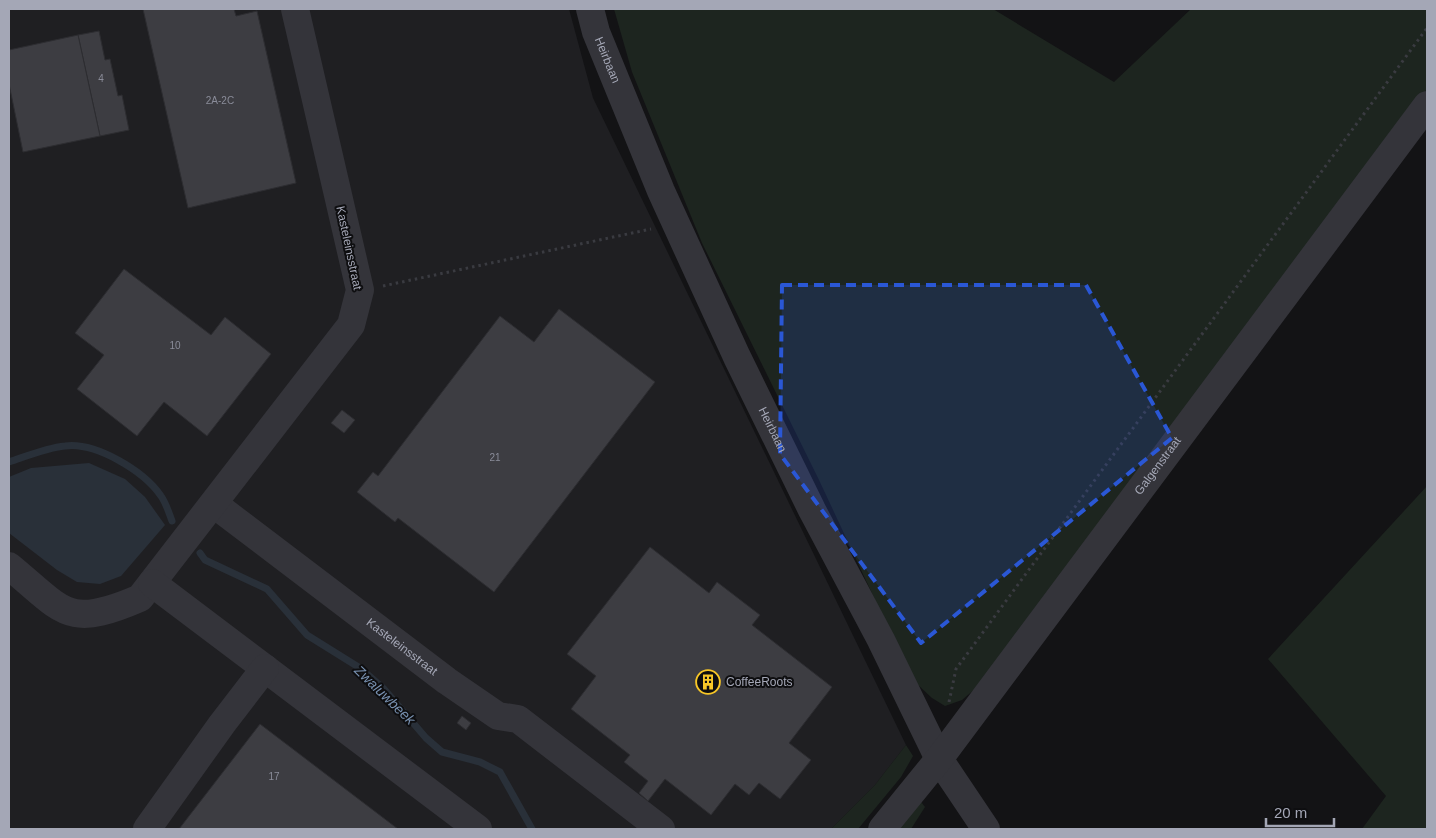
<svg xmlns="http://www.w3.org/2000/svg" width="1436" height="838" font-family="Arial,sans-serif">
	<rect width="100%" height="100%" fill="#131315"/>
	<polygon fill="#1f1f22" points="9,9 569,9 593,98 906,745 875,785 831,829 9,829"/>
	<g fill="#1d251f">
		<polygon points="614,9 993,9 1114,82 1191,9 1427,9 1427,89 982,683 962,700 945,706 932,698 917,684 899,651 819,480 702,243 632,72"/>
		<polygon points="1427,486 1427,829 1362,829 1386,796 1268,659"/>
		<polygon points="906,745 913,756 901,777 858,829 831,829 875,785"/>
		<polygon points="918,798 925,807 911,829 894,829"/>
	</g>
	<polygon fill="#293039" points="89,463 125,479 145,497 165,525 121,576 100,584 77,582 57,570 9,533 9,477 31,468"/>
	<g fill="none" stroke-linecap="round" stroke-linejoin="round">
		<g stroke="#293039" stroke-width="7">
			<path d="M9 462C27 456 46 448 65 446 96 442 144 471 161 496 166 503 169 513 172 521"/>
			<polyline points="200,553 205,560 267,589 307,635 360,668 384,689 426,738 442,752 480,762 500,772 532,829"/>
		</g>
	</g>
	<g fill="#3d3d42" stroke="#2d2d31">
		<polygon points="143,9 234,9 236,16 257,11 296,183 188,208"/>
		<polygon points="99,31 105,60 110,59 118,96 122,95 129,130 100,136 78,35"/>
		<polygon points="78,35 100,136 23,152 9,84 9,50"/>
		<polygon points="124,269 211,335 225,317 271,354 207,436 164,402 137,436 77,389 104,355 75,333"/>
		<polygon points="559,309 655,382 494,592 398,518 395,522 357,492 373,472 378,476 500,316 534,342"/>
		<polygon points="342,410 355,420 344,433 331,423"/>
		<polygon points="650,547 709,593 717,582 760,615 752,625 832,687 789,743 811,760 780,799 759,783 749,795 735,784 711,815 665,779 648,801 639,793 648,781 624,762 630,755 571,709 596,676 567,654"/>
		<polygon points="462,716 471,723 466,730 457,723"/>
		<polygon points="260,724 398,829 179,829"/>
	</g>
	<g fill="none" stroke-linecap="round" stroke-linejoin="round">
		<g stroke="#3a3b41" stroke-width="3" stroke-dasharray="2.5 4" stroke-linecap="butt">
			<polyline points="383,286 651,229"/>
			<polyline points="949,702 956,669 1427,28"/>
		</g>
		<g stroke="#34343a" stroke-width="28">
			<path id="s1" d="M590 9 596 32 661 191 737 357 812 510 881 640 939 759 986 829"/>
			<path id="s2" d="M214 504 447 681 498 716 518 719 661 829"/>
			<path d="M9 566C64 611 66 630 140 598L351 325 360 290 295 9"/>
			<polyline points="152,583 478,829"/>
			<polyline points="147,829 222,724 265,668"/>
			<path id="s3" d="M882 829 939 759 1427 105"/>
		</g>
	</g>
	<path fill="#2a57d5" fill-opacity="0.2" stroke="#2a57d5" stroke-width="4" stroke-dasharray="10 6" stroke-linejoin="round" d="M782 285H1086L1172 438 921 643 780 454Z"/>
	<defs>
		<g id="building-ring" transform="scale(1.25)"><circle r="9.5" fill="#0e0e10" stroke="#f8c727" stroke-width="1.5"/><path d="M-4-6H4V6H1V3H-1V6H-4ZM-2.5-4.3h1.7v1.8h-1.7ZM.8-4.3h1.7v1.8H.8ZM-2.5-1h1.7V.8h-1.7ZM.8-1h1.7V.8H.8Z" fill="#f8c727"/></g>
	</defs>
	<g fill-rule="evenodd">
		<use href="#building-ring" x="708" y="682"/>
	</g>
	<g text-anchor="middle" stroke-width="4" stroke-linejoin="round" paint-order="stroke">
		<g font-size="10" fill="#8a8c99">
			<text x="101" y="82">4</text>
			<text x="220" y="104">2A-2C</text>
			<text x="175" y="349">10</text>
			<text x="495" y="461">21</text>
			<text x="274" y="780">17</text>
		</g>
		<g font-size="12" fill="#a4a7b6" stroke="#0e0e10">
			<text dy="4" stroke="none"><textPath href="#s1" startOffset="54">Heirbaan</textPath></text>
			<text transform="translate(349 248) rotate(78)" y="4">Kasteleinsstraat</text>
			<text dy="4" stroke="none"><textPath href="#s1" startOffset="459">Heirbaan</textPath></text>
			<text dy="4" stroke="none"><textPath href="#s3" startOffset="456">Galgenstraat</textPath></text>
			<text dy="4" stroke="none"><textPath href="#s2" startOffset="236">Kasteleinsstraat</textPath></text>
		</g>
		<g font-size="12" fill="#a4a7b6" stroke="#0e0e10" text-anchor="start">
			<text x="726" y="686">CoffeeRoots</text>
		</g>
		<g font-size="14" font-style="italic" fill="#7992b2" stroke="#0e0e10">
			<text transform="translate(385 695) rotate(44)" y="5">Zwaluwbeek</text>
		</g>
	</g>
	<rect width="1436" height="838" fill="none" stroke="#a4a7b6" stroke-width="20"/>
	<path d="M1266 818v8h68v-8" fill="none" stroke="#a4a7b6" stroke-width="2.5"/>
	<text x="1274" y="818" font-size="15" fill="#a4a7b6" stroke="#0e0e10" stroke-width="4" paint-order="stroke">20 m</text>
</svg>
